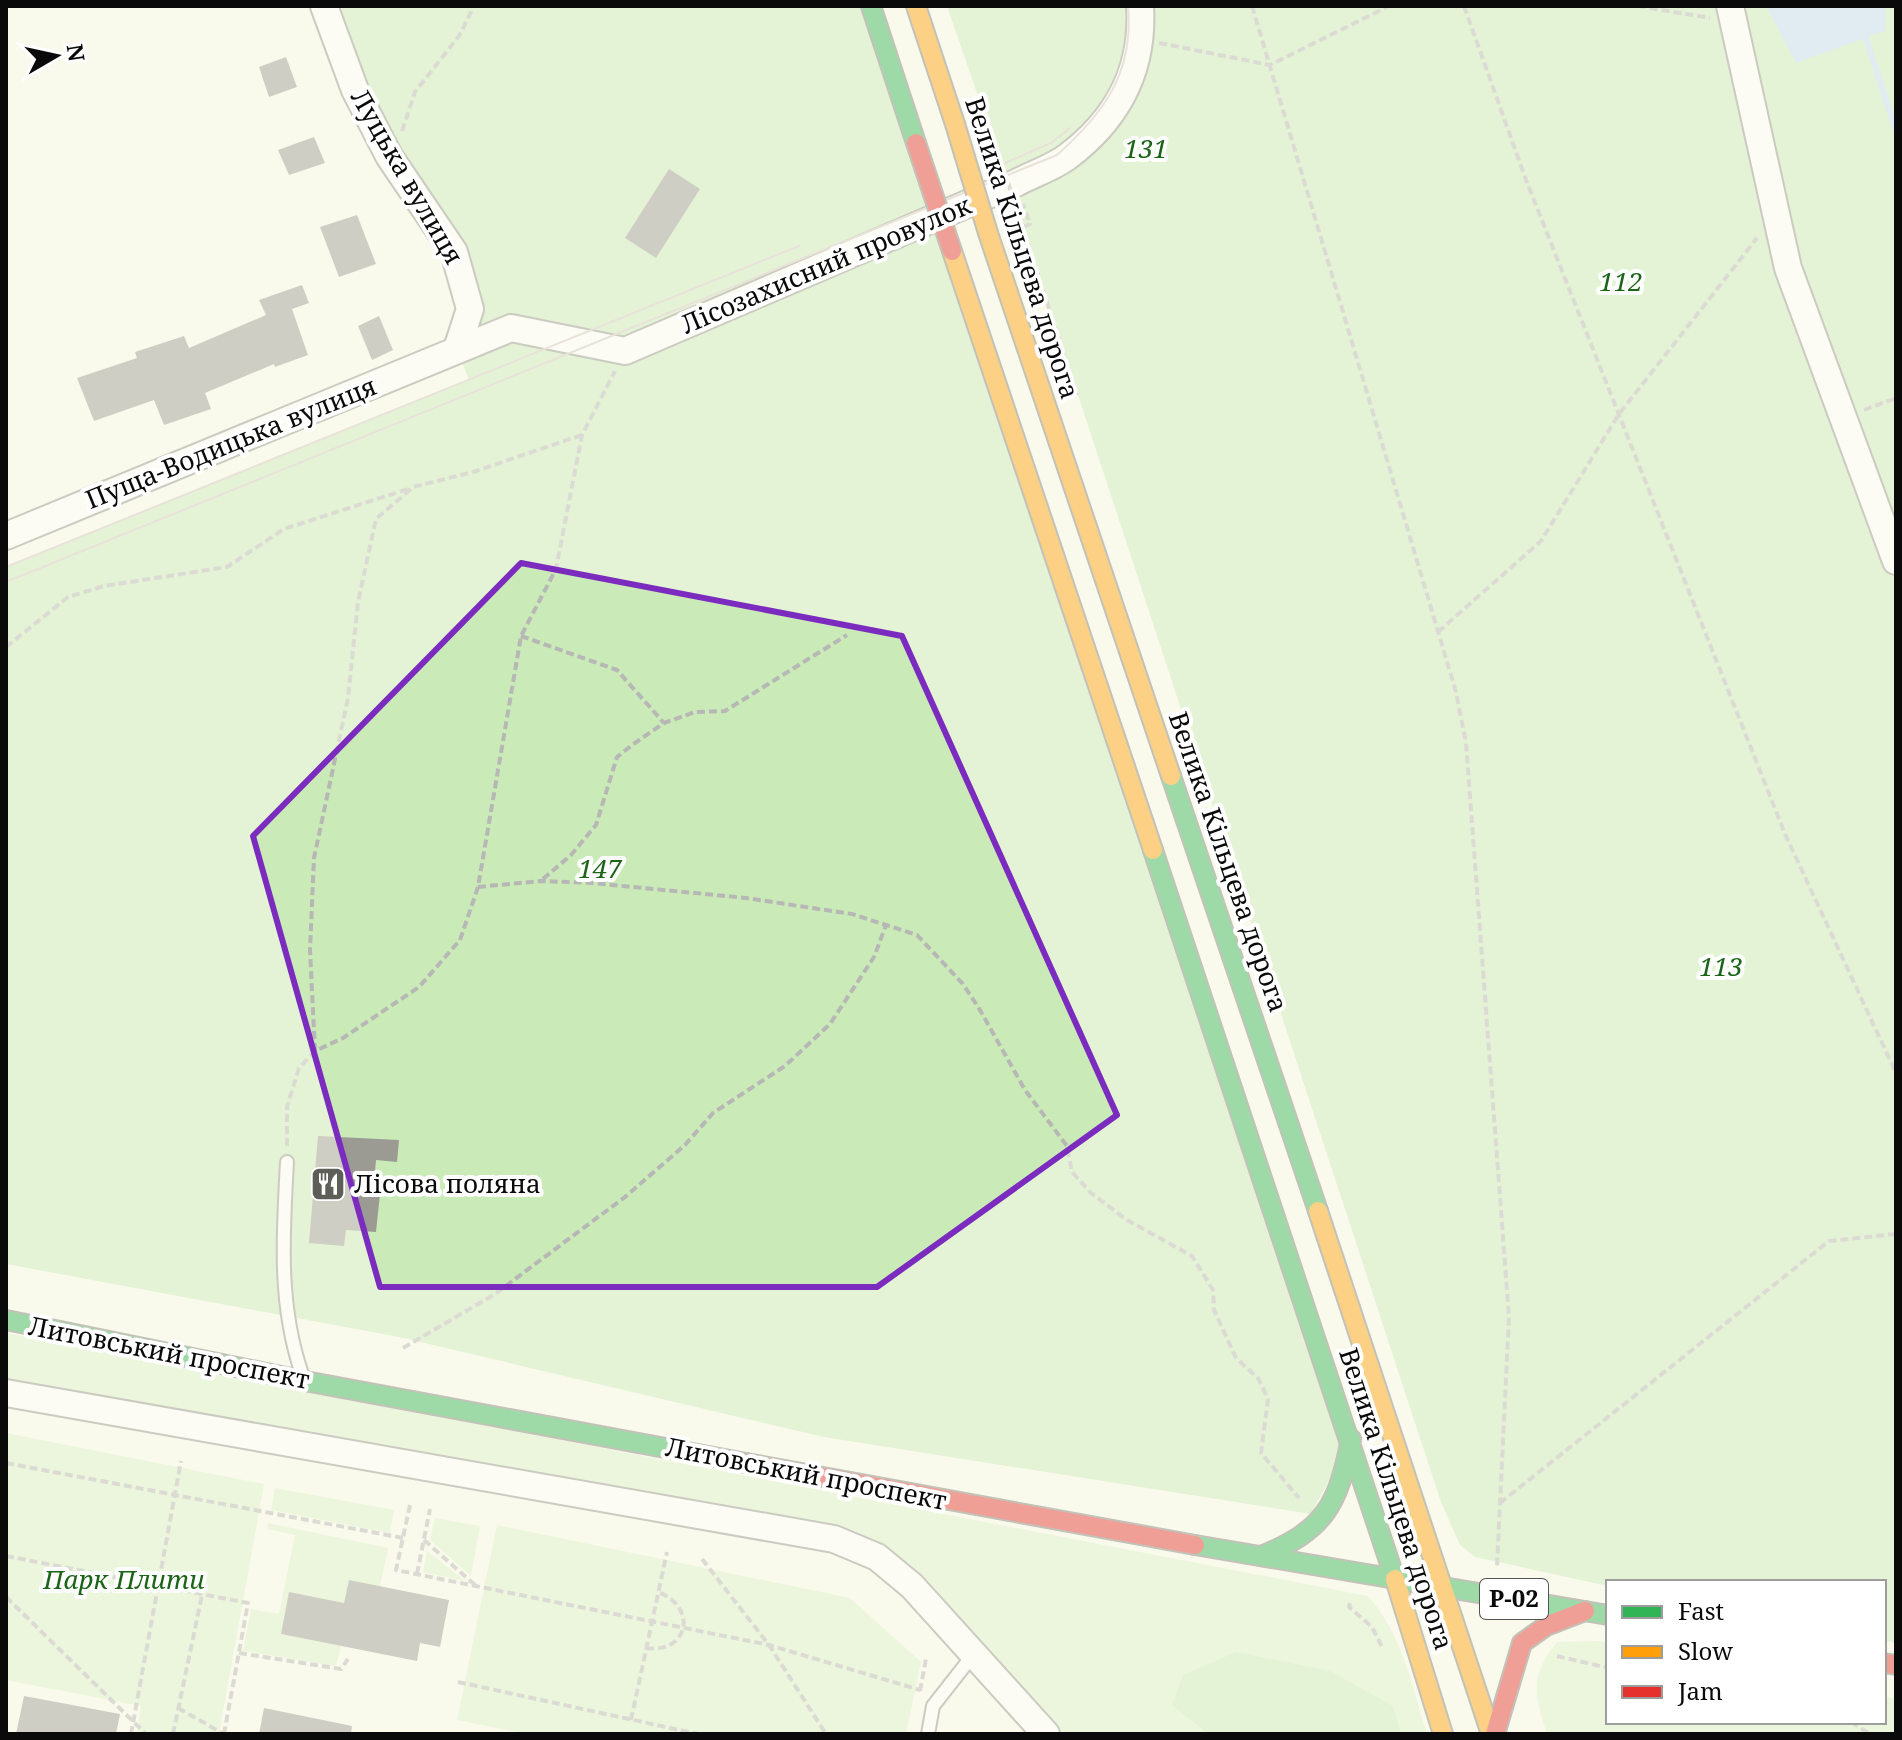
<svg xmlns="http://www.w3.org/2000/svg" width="1902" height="1740" font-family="'Noto Serif',serif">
	<rect width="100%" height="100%" fill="#f9f9ec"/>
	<g fill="#dcf1ca">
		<path d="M6 1333 1368 1596C1402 1634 1412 1686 1427 1734H1057L839 1532 6 1378Z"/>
		<polygon points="6,1433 264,1484 219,1734 137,1734 141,1706 6,1680"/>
		<polygon points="275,1488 394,1510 390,1533 271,1510"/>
		<polygon points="435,1518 480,1526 471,1576 430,1540"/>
		<polygon points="268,1523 388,1548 380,1586 281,1634 341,1646 336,1666 243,1651 251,1609 279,1614 295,1535 267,1529"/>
		<polygon points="497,1525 850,1598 921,1662 906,1734 526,1734 457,1720"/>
		<polygon points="427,1551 465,1581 423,1572"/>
		<path d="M1599 1641 1608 1643V1722H1884V1697L1896 1699V1734H1547C1534 1693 1529 1677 1557 1642Z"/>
	</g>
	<g fill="#caeab8">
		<polygon points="324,6 871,6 1351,1439 1311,1514 824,1437 399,1337 6,1264 6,567 469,380 457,349 470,309"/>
		<polygon points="947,6 1896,6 1896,1643 1884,1640 1884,1582 1608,1582 1608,1586 1475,1557 1460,1545 1441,1502 1023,227"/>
		<polygon points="1236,1652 1330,1671 1393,1706 1401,1734 1208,1734 1172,1705 1183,1675"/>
	</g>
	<polygon fill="#c0dbf6" points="1766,6 1886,6 1885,31 1796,63"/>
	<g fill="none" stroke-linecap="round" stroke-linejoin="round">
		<polyline stroke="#c0dbf6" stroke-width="6" points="1864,32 1896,131"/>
	</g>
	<g fill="#9b9a93">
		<polygon points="286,57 297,87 269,97 259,67"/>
		<polygon points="314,137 325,163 289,175 278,150"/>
		<polygon points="669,169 700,189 656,258 625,238"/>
		<polygon points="357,215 376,264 339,277 320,227"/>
		<polygon points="302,285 309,303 292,309 308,355 275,367 274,364 205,393 211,409 164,425 154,400 94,421 77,378 137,358 135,352 184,336 189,348 266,315 259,300"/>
		<polygon points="379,316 393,350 372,360 358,326"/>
		<polygon points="318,1136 399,1140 397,1162 376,1160 373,1193 380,1194 376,1232 346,1230 344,1246 309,1243"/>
		<polygon points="349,1580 449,1600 440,1647 420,1643 417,1661 281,1634 289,1592 344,1603"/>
		<polygon points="24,1696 120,1714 116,1734 16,1734"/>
		<polygon points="264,1708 352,1726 351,1734 259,1734"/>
	</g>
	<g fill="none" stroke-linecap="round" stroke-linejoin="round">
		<g stroke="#92928c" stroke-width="16">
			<g id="lane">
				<path d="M287 1162C283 1234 278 1305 302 1374"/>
				<polyline points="928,1734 933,1706 973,1655"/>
			</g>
		</g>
		<g stroke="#92928c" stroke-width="30">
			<g id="street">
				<polyline points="324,6 355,90 389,156 454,252 470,309 457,349"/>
				<polyline points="1730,6 1788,268 1896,561"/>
				<path d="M6 536 511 328 625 351 1016 183C1033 174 1052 168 1067 157 1118 119 1144 70 1140 6"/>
				<polyline points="6,1393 834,1539 877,1557 912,1586 1046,1734"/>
			</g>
		</g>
		<g stroke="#7f7f79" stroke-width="22">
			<g id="fast">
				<polyline points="871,6 916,143"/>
				<polyline points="1171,776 1318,1211"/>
				<polyline points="1153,850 1395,1579"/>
				<polyline points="6,1320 305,1381 746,1463"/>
				<polyline points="1195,1545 1608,1615"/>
				<path d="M1261 1556C1325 1530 1338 1505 1351 1439"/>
			</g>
		</g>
		<g stroke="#7f7f79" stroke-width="22">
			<g id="slow">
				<polyline points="916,6 955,124"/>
				<polyline points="988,233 1171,776"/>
				<polyline points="952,251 1153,850"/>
				<polyline points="1318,1211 1491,1734"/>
				<polyline points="1395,1579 1443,1734"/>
			</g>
		</g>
		<g stroke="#7f7f79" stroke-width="22">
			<g id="jam">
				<polyline points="746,1463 1195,1545"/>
				<polyline points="1884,1663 1896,1665"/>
				<polyline points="1495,1734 1522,1643 1546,1626 1585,1611"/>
			</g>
		</g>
		<g stroke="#b7b7b5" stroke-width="4" stroke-dasharray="8 4" stroke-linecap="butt">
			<polyline points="1252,6 1456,692 1466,743 1509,1317 1497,1567"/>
			<polyline points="1464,6 1526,180 1785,834 1896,1073"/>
			<polyline points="1638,6 1710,18"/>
			<polyline points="1159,43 1270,65 1389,6"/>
			<polyline points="402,131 415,92 459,36 474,6"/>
			<polyline points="1021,222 1077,395"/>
			<polyline points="1023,227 1030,224 1023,204"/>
			<polyline points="1864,410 1896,398"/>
			<polyline points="1438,632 1541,541 1619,414 1757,238"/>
			<polyline points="521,636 617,670 664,723"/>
			<polyline points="6,647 68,597 104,586 227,567 284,529 411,488"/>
			<polyline points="543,879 571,855 596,825 617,757 632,745 664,723 695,712 725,711 847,635"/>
			<polyline points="478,887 541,881 592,883 746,898 852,914 917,935 963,984 980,1010 1025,1090 1067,1146 1072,1172 1091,1193 1127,1220 1192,1256 1213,1290 1214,1310 1236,1358 1258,1378 1268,1399 1261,1453 1299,1498"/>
			<polyline points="315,1051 310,950 314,858 348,698 358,602 376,519 413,487 473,472 582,435"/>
			<polyline points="287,1146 287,1107 299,1068 315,1051 343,1038 419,987 460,940 478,887 521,636 556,569 582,435 615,371"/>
			<polyline points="403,1348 495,1294 625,1197 685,1145 713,1113 785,1066 830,1024 874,957 886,925"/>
			<polyline points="6,1463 403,1538"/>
			<polyline points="1500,1503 1829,1241 1896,1234"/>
			<polyline points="410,1505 396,1570 769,1645 920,1690"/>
			<polyline points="424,1540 476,1586"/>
			<polyline points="6,1556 248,1603 224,1734"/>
			<polyline points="702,1559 769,1645 826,1734"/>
			<polyline points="417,1574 430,1509"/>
			<polyline points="6,1597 146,1734"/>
			<polyline points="1350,1603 1349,1607 1372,1627 1383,1649"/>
			<path d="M646 1648C689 1654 698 1607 658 1592"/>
			<polyline points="239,1653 341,1669 348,1659"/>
			<polyline points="1557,1656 1608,1668"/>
			<polyline points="458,1682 698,1734"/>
			<polyline points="920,1691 926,1659"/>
			<polyline points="178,1708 224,1734"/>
			<polyline points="631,1720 667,1552"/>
			<polyline points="1851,1722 1870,1734"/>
			<polyline points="131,1734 181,1461"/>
			<polyline points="173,1734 202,1595"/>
		</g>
		<use href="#lane" stroke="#fefefc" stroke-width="12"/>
		<use href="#street" stroke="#fefefc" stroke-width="26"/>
		<use href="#fast" stroke="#30b455" stroke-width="18"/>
		<use href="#slow" stroke="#ff9f0a" stroke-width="18"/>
		<use href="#jam" stroke="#e5322d" stroke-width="18"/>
		<g stroke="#d6c5c1" stroke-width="2">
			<polyline points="1000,165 1051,143 1070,128"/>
			<polyline points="6,567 799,246"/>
			<path d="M6 582 1057 155C1104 113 1134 73 1128 6"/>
		</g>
		<g stroke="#7f7f79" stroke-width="22" stroke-linecap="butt">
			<polyline id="slow-bridge" points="955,124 988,233"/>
		</g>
		<g stroke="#7f7f79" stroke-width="22" stroke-linecap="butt">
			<polyline id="jam-bridge" points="916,143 952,251"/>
		</g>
		<polyline stroke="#b7b7b5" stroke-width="4" stroke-dasharray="8 4" stroke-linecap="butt" points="997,149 1021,222"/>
		<use href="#slow-bridge" stroke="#ff9f0a" stroke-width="18"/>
		<use href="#jam-bridge" stroke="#e5322d" stroke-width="18"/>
	</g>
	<path d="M0 0H1902V1740H0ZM521 563 902 636 1117 1115 877 1287H380L253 836Z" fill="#f9f9ec" fill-opacity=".55" fill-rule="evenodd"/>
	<path fill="none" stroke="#7b2cbf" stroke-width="6" stroke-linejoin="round" d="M521 563 902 636 1117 1115 877 1287H380L253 836Z"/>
	<defs>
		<g id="restaurant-square" transform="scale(1.8)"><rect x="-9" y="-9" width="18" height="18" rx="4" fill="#5e5e59" stroke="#fff"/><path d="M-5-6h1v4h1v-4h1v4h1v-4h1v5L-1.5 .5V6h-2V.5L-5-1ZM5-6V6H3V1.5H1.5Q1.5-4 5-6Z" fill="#fff"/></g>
	</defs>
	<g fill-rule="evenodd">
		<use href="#restaurant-square" x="328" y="1184"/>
	</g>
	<g text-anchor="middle" stroke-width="8" stroke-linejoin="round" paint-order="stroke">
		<rect fill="#fff" stroke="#545454" stroke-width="2" x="1480" y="1579" width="68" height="40" rx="6"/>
		<g font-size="24" font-weight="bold" fill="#0a0a0a">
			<text x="1514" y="1607">Р-02</text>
		</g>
		<g font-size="26" font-style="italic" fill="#1c6417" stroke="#fff">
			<text x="1146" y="158">131</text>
			<text x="1621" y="291">112</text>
			<text x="600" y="878">147</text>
			<text x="1721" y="976">113</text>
			<text x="124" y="1589">Парк Плити</text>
		</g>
		<g font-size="26" fill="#0a0a0a" stroke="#fff">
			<text transform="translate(407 177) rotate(60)" y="9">Луцька вулиця</text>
			<text transform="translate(1022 248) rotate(72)" y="9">Велика Кільцева дорога</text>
			<text transform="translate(826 265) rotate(-23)" y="9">Лісозахисний провулок</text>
			<text transform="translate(231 443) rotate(-22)" y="9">Пуща-Водицька вулиця</text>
			<text transform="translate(1228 862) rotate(71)" y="9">Велика Кільцева дорога</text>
			<text transform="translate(169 1353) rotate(11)" y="9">Литовський проспект</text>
			<text transform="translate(806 1474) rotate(11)" y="9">Литовський проспект</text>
			<text transform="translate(1396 1499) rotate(72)" y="9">Велика Кільцева дорога</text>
		</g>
		<g font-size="26" fill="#0a0a0a" stroke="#fff" text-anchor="start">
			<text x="354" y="1193">Лісова поляна</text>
		</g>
	</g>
	<rect width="1902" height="1740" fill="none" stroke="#0a0a0a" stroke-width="16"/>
	<rect x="1606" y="1580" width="280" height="144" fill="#ffffff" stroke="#9d9d9d" stroke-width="2"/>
	<rect x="1622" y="1606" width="40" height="12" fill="#30b455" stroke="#9d9d9d" stroke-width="2"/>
	<text x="1678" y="1620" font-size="24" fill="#0a0a0a">Fast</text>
	<rect x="1622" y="1646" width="40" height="12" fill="#ff9f0a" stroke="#9d9d9d" stroke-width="2"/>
	<text x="1678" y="1660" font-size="24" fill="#0a0a0a">Slow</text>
	<rect x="1622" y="1686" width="40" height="12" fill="#e5322d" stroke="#9d9d9d" stroke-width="2"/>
	<text x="1678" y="1700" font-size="24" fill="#0a0a0a">Jam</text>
	<g transform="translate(56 56) rotate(81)" stroke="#ffffff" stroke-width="6" paint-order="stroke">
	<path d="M0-6L14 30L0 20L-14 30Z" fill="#0a0a0a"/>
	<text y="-12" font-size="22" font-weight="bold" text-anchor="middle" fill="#0a0a0a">N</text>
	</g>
</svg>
